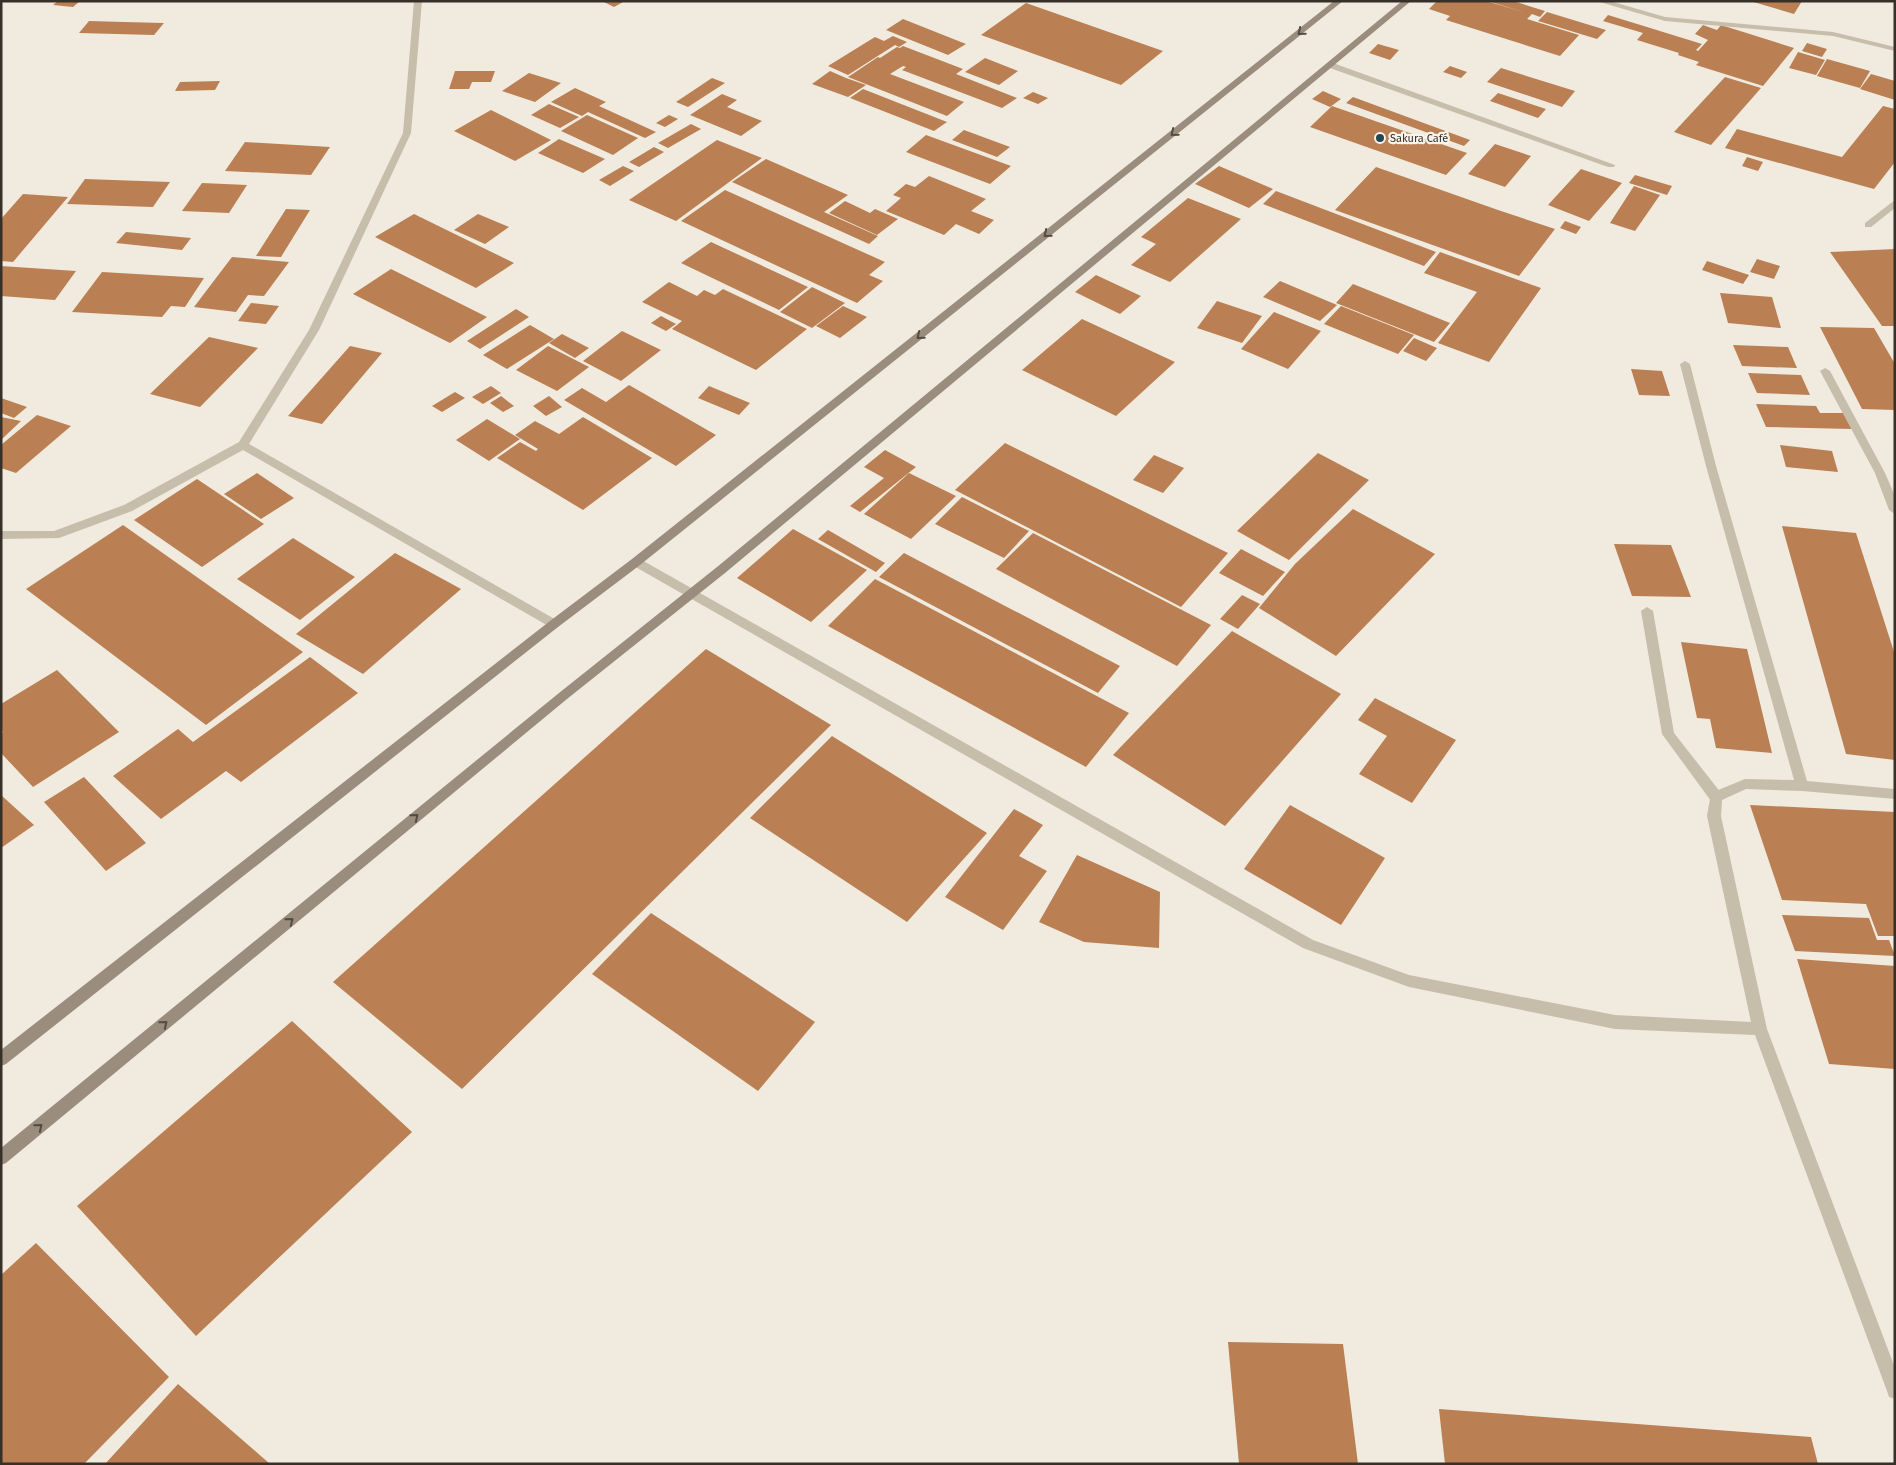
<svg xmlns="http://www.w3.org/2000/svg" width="1896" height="1465" font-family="'Fira Sans',sans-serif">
	<rect width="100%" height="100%" fill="#f0ebde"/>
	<g fill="#ba7f52">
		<polygon points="58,1 80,1 73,7 53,5"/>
		<polygon points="602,1 625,1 614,7"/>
		<polygon points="1437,1 1486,1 1530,14 1491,2 1513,1 1545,11 1540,17 1532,14 1527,19 1579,35 1560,56 1446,20 1450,16 1429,9"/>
		<polygon points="1750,1 1802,1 1794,14"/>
		<polygon points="1026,3 1163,51 1121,85 981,35"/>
		<polygon points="1547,12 1606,30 1597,39 1538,21"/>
		<polygon points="1608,15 1702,44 1696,50 1698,51 1708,40 1695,34 1703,25 1717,30 1721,25 1794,48 1763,86 1696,65 1699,62 1678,55 1679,53 1637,40 1643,33 1603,21"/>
		<polygon points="903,19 966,44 948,55 886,30"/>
		<polygon points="89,21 124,22 164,23 154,35 79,33"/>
		<polygon points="893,36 907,42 899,47 895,45 848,75 828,66 875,37 884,41"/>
		<polygon points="1807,43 1827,49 1822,57 1802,51"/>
		<polygon points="1378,44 1399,50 1390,60 1369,53"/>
		<polygon points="903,46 963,69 956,74 1017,98 1002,108 902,70 906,67 903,66 890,74 964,102 947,116 848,77 878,57 880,58 897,47 900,48"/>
		<polygon points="1798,52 1825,60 1816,75 1789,68"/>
		<polygon points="985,58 1018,71 999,85 965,72"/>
		<polygon points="1827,59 1870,71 1860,88 1817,76"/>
		<polygon points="1450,66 1467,72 1461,78 1443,72"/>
		<polygon points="1501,68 1575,91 1562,107 1487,82"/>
		<polygon points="455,71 495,71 491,82 472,82 469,89 449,89"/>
		<polygon points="830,71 846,78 866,85 848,97 812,84"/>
		<polygon points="529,73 561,83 535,102 502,91"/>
		<polygon points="1871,74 1895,81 1895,100 1860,89"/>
		<polygon points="1725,77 1761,88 1711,145 1674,132"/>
		<polygon points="712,78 725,83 688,107 676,102"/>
		<polygon points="220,81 215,90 175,91 180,82"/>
		<polygon points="575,88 606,102 599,106 656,132 645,138 588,112 582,116 551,102"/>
		<polygon points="863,89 947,122 934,131 850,98"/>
		<polygon points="1323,91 1341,99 1330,107 1312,99"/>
		<polygon points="1033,92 1048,98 1038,104 1023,98"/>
		<polygon points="1498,93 1546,109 1538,118 1490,101"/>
		<polygon points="722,94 737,100 720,112 727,107 762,121 741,136 690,115"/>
		<polygon points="1353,97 1470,140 1464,146 1346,103"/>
		<polygon points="549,104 579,117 560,128 531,115"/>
		<polygon points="1332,106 1467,153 1446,175 1310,127"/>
		<polygon points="1883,106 1895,109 1895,162 1874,189 1725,148 1737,129 1842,157"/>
		<polygon points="491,110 551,140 515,161 454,131"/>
		<polygon points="587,115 638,138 613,155 561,131"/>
		<polygon points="669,115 678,119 665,127 656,123"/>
		<polygon points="691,124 701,129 668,148 658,143"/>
		<polygon points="964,130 1010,147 997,157 952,140"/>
		<polygon points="926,135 1011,166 990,184 906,152"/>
		<polygon points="559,139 605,159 583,173 538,153"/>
		<polygon points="717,140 762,158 676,221 629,200"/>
		<polygon points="245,142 330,147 311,175 225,171"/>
		<polygon points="1495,144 1531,156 1505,187 1468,174"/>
		<polygon points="654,147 664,152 639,167 629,162"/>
		<polygon points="1747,157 1763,162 1758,171 1742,166"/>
		<polygon points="766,159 848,195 824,212 878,236 869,244 732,182"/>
		<polygon points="623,166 634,171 610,186 599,180"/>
		<polygon points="1219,166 1273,189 1249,208 1195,184"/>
		<polygon points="1376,167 1498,210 1555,229 1519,276 1335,210"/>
		<polygon points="1581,169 1622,183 1589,221 1548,205"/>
		<polygon points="1635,175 1672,186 1667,195 1629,183"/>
		<polygon points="929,176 986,199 971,211 994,220 979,234 956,224 944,235 886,211 901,198 893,195 906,184 915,187"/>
		<polygon points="85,179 170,182 153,207 67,204"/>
		<polygon points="202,183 247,185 229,213 182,211"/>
		<polygon points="1634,186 1660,195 1635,231 1610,223"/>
		<polygon points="725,190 885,262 869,275 883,281 857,303 681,221"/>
		<polygon points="1276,191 1436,252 1424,266 1263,204"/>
		<polygon points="23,194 68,197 13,262 1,261 1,219"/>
		<polygon points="1188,198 1241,219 1170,282 1131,265 1156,244 1141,237"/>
		<polygon points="845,201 870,213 875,209 898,219 877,235 829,213"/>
		<polygon points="286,209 310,210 281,257 256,256"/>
		<polygon points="414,214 514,263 476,288 375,237"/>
		<polygon points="478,214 509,227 485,244 454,230"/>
		<polygon points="1565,221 1581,227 1576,234 1560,228"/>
		<polygon points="126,232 191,238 182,250 116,243"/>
		<polygon points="711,242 808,287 779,310 681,263"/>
		<polygon points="1895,249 1895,326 1882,326 1830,252"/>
		<polygon points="1440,252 1541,288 1489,362 1438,343 1477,292 1424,273"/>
		<polygon points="232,257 289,262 264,296 248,295 236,312 194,307"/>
		<polygon points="1757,259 1780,266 1774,279 1750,272"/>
		<polygon points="1707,261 1749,275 1743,284 1702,270"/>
		<polygon points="1,266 76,271 55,300 1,296"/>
		<polygon points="391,269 487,317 450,343 353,294"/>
		<polygon points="102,272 204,278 185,307 171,306 162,317 72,312"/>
		<polygon points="1096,275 1141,296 1120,314 1075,292"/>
		<polygon points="1280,281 1337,305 1320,321 1263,297"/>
		<polygon points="669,282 697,296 704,290 715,295 723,289 807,329 756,370 672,329 682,321 642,302"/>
		<polygon points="1353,284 1450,323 1434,342 1336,303"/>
		<polygon points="812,287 845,303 812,328 780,312"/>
		<polygon points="1720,293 1772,297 1781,328 1728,323"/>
		<polygon points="1217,301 1262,316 1242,343 1197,328"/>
		<polygon points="251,303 279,306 266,324 238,321"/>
		<polygon points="843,306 867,317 840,338 816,326"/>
		<polygon points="1341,306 1414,335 1398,354 1324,324"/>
		<polygon points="516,309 529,317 480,349 467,341"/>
		<polygon points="1274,312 1321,331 1288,369 1241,349"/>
		<polygon points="661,316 676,324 666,331 651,323"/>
		<polygon points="1082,319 1175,362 1116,416 1022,370"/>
		<polygon points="530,325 554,339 507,369 483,355"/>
		<polygon points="1820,327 1874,328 1895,364 1895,410 1862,409"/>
		<polygon points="622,331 661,350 621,381 583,361"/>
		<polygon points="562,334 589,348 575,358 549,343"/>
		<polygon points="209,337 258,348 200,407 150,394"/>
		<polygon points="1414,338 1437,348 1426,361 1403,351"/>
		<polygon points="1733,345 1788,347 1797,368 1742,366"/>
		<polygon points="350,346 382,353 322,424 288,416"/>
		<polygon points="548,346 589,367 557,391 516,370"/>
		<polygon points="1631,369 1662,371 1670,396 1639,395"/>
		<polygon points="1748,373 1801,375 1810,395 1757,393"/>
		<polygon points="629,385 716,435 676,466 564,400 582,388 606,402"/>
		<polygon points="491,386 501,393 483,404 472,397"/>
		<polygon points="709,386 750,403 739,415 698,398"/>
		<polygon points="455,392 465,398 442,412 432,406"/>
		<polygon points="501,396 514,406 503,412 490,403"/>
		<polygon points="549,396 562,407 546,416 533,406"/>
		<polygon points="1,398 27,407 14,418 1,413"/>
		<polygon points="1756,404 1816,406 1820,413 1844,413 1852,429 1766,427"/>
		<polygon points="37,415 71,426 16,473 1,468 1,445"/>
		<polygon points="1,417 21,421 1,440"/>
		<polygon points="583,417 652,458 583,510 497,458 520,442 536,451 538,449 515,435 535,421 559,434"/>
		<polygon points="487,419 520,439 489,461 456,440"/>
		<polygon points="1005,443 1228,553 1181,607 955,490"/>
		<polygon points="1780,445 1832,451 1838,472 1786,467"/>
		<polygon points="885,450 916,467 860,512 850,506 884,478 864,467"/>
		<polygon points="1318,453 1369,480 1289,560 1237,531"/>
		<polygon points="1154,455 1184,468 1163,493 1133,480"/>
		<polygon points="257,473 294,498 261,519 224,494"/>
		<polygon points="909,473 956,496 911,539 864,514"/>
		<polygon points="197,479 264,524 202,567 134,520"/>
		<polygon points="962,497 1029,531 1004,558 935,524"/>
		<polygon points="1353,509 1435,554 1336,656 1259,608 1295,564"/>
		<polygon points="123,525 303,652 206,725 26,589"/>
		<polygon points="1782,526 1856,533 1895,655 1895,760 1846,754"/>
		<polygon points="793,529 867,570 811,622 737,578"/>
		<polygon points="828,530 885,563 876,572 818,539"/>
		<polygon points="1033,533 1211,625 1177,666 996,569"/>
		<polygon points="293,538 355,577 300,620 237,579"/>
		<polygon points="1614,544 1671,545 1691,597 1632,596"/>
		<polygon points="1241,549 1285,572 1263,596 1219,573"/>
		<polygon points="395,553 461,589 363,674 296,634"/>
		<polygon points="904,553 1120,666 1098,693 879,577"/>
		<polygon points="875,579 1129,713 1086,767 828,626"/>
		<polygon points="1242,595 1260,604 1238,629 1220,619"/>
		<polygon points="1232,631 1341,694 1225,826 1113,755"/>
		<polygon points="1681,642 1747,649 1772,753 1716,748 1710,719 1697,718"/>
		<polygon points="706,649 831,725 462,1089 333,982"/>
		<polygon points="310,657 358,693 241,782 226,771 161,819 113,776 178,729 193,742"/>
		<polygon points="57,670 119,732 33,787 1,753 1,734 3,732 1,730 1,704"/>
		<polygon points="1375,698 1456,740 1412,803 1359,774 1387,736 1358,720"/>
		<polygon points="832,736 987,833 907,922 750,818"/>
		<polygon points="84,777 146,843 106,871 44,802"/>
		<polygon points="1,795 34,825 1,848"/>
		<polygon points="1290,805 1385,858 1341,925 1244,869"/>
		<polygon points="1750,805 1895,812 1895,936 1878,936 1866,904 1782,900"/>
		<polygon points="1014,809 1043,825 1019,856 1047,871 1003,930 945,897"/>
		<polygon points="1077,855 1160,892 1159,948 1084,942 1039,922"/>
		<polygon points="651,913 815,1022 758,1091 592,974"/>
		<polygon points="1782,915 1869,918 1877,940 1889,940 1895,956 1795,951"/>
		<polygon points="1797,959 1895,966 1895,1069 1829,1064"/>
		<polygon points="292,1021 412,1132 196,1336 77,1206"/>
		<polygon points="36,1243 169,1377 84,1464 1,1464 1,1275"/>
		<polygon points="1228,1342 1343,1344 1358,1464 1239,1464"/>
		<polygon points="178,1384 270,1464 105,1464"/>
		<polygon points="1439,1409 1811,1437 1818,1464 1445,1464"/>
	</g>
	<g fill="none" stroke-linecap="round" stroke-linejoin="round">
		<g fill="#c7bdab" fill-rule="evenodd">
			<polygon points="1327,63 1333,63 1615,165 1614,167 1608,167 1327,67"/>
			<polygon points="1647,607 1653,611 1674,733 1721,793 1722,797 1721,801 1716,802 1711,801 1662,734 1641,611"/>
		</g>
		<g fill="#c7bdab" fill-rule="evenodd">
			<polygon points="414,1 422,1 411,133 319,330 249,444 558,621 560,624 558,627 550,627 243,450 132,511 59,538 1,539 1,531 54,531 124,505 239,442 309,330 403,133"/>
			<polygon points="1596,1 1610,1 1665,17 1833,32 1895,47 1895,51 1833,36 1665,21"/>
			<polygon points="1895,200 1895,208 1871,227 1865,227 1865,223"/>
			<polygon points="1685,361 1690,364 1716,466 1807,781 1895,789 1895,799 1802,791 1746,789 1722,800 1721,816 1767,1029 1895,1368 1895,1399 1889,1397 1887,1391 1755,1035 1615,1029 1409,987 1303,948 632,565 630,562 636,558 640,559 1313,940 1409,975 1615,1015 1751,1022 1707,816 1711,793 1745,779 1794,780 1706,466 1680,364"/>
			<polygon points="1825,368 1830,371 1885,473 1895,496 1895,514 1889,510 1875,473 1820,371"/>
		</g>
		<g fill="#9b8d7d" fill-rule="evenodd">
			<polygon points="1334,1 1343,1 640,565 558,627 6,1064 1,1066 1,1050 550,621 632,559"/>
			<polygon points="1402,1 1411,1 725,573 567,699 6,1163 1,1165 1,1148 559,693 717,567"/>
		</g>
	</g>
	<defs><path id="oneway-chevron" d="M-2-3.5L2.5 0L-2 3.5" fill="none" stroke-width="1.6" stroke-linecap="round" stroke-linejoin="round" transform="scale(1.25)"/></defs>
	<g stroke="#544c42">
		<use href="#oneway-chevron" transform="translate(1301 32) rotate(141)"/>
		<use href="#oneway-chevron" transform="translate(1174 133) rotate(141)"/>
		<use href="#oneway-chevron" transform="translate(1047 234) rotate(141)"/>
		<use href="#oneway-chevron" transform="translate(920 336) rotate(141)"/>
		<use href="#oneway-chevron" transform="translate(415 817) rotate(-39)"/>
		<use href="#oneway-chevron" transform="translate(290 921) rotate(-39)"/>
		<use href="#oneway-chevron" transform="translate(164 1024) rotate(-39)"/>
		<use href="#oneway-chevron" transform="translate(39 1127) rotate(-39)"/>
	</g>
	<circle fill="#234753" stroke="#f8f4ea" stroke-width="2" cx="1380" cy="138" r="5"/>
	<g text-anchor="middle" stroke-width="4.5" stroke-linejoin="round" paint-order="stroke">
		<g font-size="11" fill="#363029" stroke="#f8f4ea" text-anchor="start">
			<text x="1390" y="142">Sakura Café</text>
		</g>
	</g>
	<rect width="1896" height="1465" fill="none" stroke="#363029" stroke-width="5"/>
</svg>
